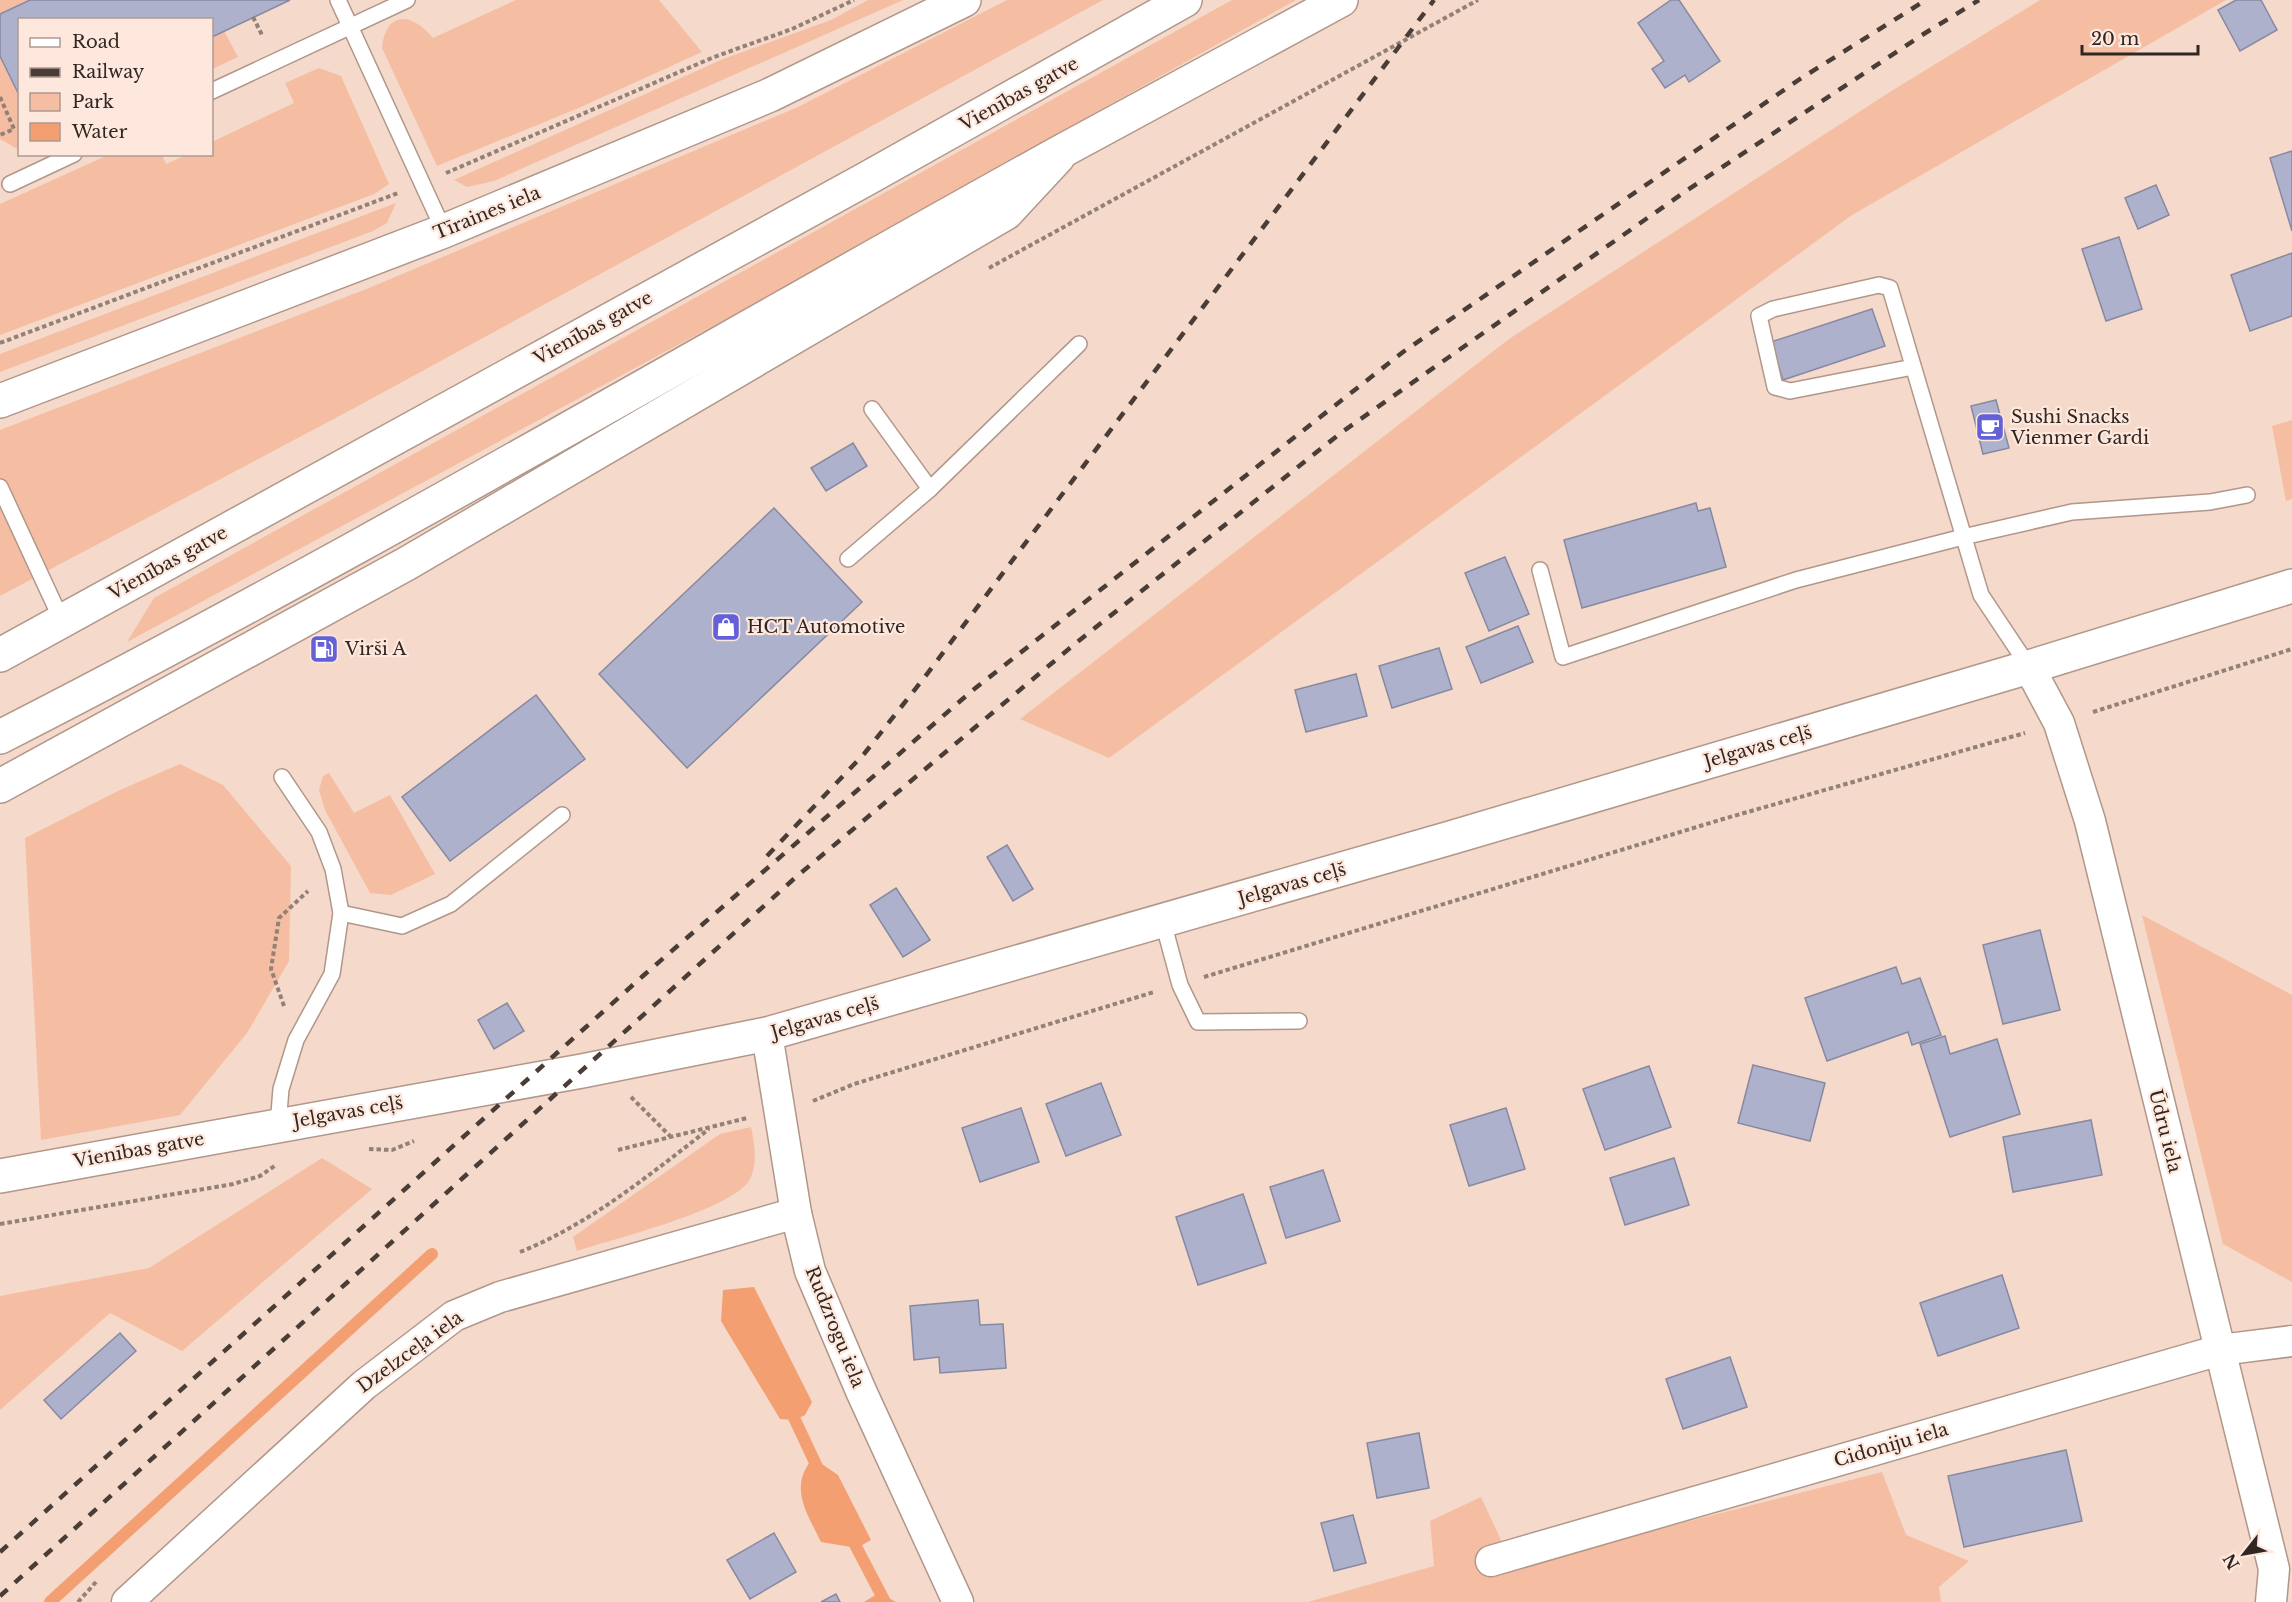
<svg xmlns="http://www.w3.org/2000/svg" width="2292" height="1602" font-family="'Libre Baskerville',serif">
	<rect width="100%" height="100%" fill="#f5d9ca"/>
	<g fill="#f5bea2">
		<polygon points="0,0 30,0 0,14"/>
		<path d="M516 0H659L702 52 581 107 437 166 382 48C386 9 413 13 433 38Z"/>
		<polygon points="868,0 903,0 494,181 467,187 454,180 723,59 831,20"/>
		<polygon points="1007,0 1103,0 358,406 0,596 0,430 369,288 798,107"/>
		<polygon points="1232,0 1296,0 776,292 127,642 154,598"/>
		<polygon points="2040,0 2226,0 1852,215 1109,758 1020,719 1509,339 1893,90"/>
		<polygon points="224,31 238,57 212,69 212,37"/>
		<polygon points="0,56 19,97 19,150 0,139"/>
		<polygon points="319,68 341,76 389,184 374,194 0,335 0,204 108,155 162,155 166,164 186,155 212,154 212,142 294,103 285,83"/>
		<polygon points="396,203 387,223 373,231 0,372 0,354"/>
		<polygon points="2292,420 2292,499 2286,501 2272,426"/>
		<polygon points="180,764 223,785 291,866 289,961 247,1033 180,1115 41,1140 25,838 120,790"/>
		<polygon points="329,773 354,813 390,795 435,874 391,895 370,893 325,810 319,790 323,776"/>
		<polygon points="2142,915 2292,995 2292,1282 2223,1244"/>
		<path d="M751 1127C754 1142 758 1161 751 1177 738 1209 612 1239 577 1251L573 1237 720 1134Z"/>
		<polygon points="322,1158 372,1189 182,1351 110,1313 0,1410 0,1296 149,1268"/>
		<polygon points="1882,1472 1906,1535 1969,1561 1939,1587 1941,1602 1308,1602 1434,1566 1430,1521 1481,1497 1513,1566"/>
	</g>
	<g fill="#f49f71">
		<polygon points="754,1287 812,1402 805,1415 795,1420 780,1419 721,1321 723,1290"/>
		<path d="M813 1458 838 1475 871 1540 857 1548 821 1542C807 1513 788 1487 813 1458Z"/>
		<polygon points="879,1593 896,1602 864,1602"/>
	</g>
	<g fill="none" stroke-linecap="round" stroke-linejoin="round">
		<g stroke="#f49f71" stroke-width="12">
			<polyline points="788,1405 819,1471"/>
			<polyline points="850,1535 885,1602"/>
			<polyline points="50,1602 432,1254"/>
		</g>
	</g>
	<g fill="#aeb1cb" stroke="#8789a2" stroke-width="1.5">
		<polygon points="30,0 290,0 212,37 212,20 20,20 20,97 0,56 0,14"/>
		<polygon points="1671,0 1679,0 1720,61 1689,82 1685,75 1665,88 1652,69 1664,61 1638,23"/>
		<polygon points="2236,0 2261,0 2277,30 2240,51 2218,10"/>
		<polygon points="2292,151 2292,231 2270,158"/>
		<polygon points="2156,185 2169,215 2138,229 2125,198"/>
		<polygon points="2119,237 2142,309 2106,321 2082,249"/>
		<polygon points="2292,253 2292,316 2250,331 2231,275"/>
		<polygon points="1872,309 1885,346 1783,380 1771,342"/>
		<polygon points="1996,400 2009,448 1983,454 1971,406"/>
		<polygon points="853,443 867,466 826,491 811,468"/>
		<polygon points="1696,503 1698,511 1710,508 1726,567 1582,608 1564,540"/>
		<polygon points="774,508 862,602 687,768 599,674"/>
		<polygon points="1505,557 1529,614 1489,631 1465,573"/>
		<polygon points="1518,626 1533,662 1481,683 1466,647"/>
		<polygon points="1439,648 1452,689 1392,708 1379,666"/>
		<polygon points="1356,674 1367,716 1306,732 1295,690"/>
		<polygon points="536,695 585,759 450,861 402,797"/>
		<polygon points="1007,845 1033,889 1013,901 987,857"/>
		<polygon points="896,888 930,940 903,957 870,905"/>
		<polygon points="2040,930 2060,1010 2003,1024 1983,945"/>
		<polygon points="1896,967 1902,984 1920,978 1941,1035 1912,1045 1908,1032 1827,1061 1805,998"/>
		<polygon points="507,1003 524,1031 494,1049 478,1020"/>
		<polygon points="1945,1036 1950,1054 1997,1039 2020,1114 1950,1137 1920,1044"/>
		<polygon points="1753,1065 1825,1083 1810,1141 1738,1123"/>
		<polygon points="1649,1066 1671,1127 1605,1150 1583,1089"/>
		<polygon points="1101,1083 1121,1135 1066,1156 1046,1104"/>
		<polygon points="1021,1108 1039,1162 980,1182 962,1128"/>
		<polygon points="1506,1108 1525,1169 1469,1186 1450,1125"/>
		<polygon points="2091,1120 2102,1175 2013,1192 2003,1137"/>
		<polygon points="1674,1158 1689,1205 1625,1225 1610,1178"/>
		<polygon points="1323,1170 1340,1221 1286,1238 1270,1187"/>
		<polygon points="1243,1194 1266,1263 1198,1285 1176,1217"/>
		<polygon points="2002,1275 2019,1328 1938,1356 1920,1303"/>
		<polygon points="978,1300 980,1325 1003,1324 1006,1368 940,1373 939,1357 914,1360 910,1306"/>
		<polygon points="120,1333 136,1351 61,1419 44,1400"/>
		<polygon points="1730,1357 1747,1407 1683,1429 1666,1379"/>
		<polygon points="1419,1433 1429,1488 1377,1498 1367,1443"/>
		<polygon points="2066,1450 2082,1521 1964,1547 1948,1476"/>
		<polygon points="1353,1515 1366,1563 1334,1571 1321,1523"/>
		<polygon points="774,1533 796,1572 750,1599 727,1560"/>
		<polygon points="836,1594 840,1602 821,1602"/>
	</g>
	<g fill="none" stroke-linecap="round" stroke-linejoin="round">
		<g stroke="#b1978a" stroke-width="18">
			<g id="service">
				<polyline points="338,0 444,231"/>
				<polyline points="212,91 407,0"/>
				<polyline points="10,184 74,154"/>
				<polyline points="1913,367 1790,391 1775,387 1759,316 1773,309 1879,285 1890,288 1981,595 2029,667"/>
				<polyline points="872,409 930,489"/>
				<polyline points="0,487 62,621"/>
				<polyline points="848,559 930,489 1079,344"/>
				<polyline points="1540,570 1563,657 1796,580 1963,537 2072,512 2210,502 2247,495"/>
				<polyline points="341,913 402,926 451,904 562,815"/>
				<polyline points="1163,922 1180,985 1198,1022 1299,1021"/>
				<polyline points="278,1125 281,1089 296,1040 332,974 341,913 333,869 319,832 282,777"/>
			</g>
		</g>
		<g stroke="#b1978a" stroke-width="33">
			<g id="minor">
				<polyline points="2029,667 2059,723 2090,821 2274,1569 2271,1602"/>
				<polyline points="767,1034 796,1213 810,1271 861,1391 958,1602"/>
				<polyline points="1491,1561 2220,1350 2292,1341"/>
				<polyline points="127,1602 364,1385 454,1316 500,1297 796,1213"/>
			</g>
		</g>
		<g stroke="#b1978a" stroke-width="36">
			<g id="secondary">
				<polyline points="0,786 406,564 1006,213 1058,157"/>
				<polyline points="0,1176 582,1071 767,1034 1450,838 2029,667 2292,586"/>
			</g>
		</g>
		<g stroke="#b1978a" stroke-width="36">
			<g id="trunk">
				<polyline points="0,401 444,231 770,95 964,0"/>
				<polyline points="0,655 866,179 1185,0"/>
				<path d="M0 737C361 553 709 346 1064 150 1156 100 1248 50 1341 0"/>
			</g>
		</g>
		<g stroke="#938076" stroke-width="4" stroke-dasharray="4.5 3" stroke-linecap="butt">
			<polyline points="253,17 263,37"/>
			<polyline points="0,97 14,129 0,135"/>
			<polyline points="446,173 714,57 792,29 854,0"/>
			<polyline points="989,268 1478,0"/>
			<polyline points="0,343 398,193"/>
			<polyline points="2093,712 2292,649"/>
			<polyline points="1204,977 1723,819 2025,733"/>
			<polyline points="284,1006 271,969 279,918 308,891"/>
			<polyline points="631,1097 670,1136"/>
			<polyline points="813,1101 854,1084 1154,992"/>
			<polyline points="369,1149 392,1150 414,1141"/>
			<polyline points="618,1150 747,1118"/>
			<polyline points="0,1224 233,1184 260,1176 276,1165"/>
			<path d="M520 1252C590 1224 649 1175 709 1129"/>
			<polyline points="78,1602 96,1582"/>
		</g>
		<use href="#service" stroke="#fff" stroke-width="15"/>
		<use href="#minor" stroke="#fff" stroke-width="30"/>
		<use href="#secondary" stroke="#fff" stroke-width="33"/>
		<use href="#trunk" stroke="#fff" stroke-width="33"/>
		<g stroke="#4a3d37" stroke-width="4.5" stroke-dasharray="10 10" stroke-linecap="butt">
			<polyline points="767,856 864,754 924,678 1434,0"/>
			<polyline points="0,1552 644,975 973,690 1403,352 1800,79 1926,0"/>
			<polyline points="0,1596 796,877 1076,643 1342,432 1686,191 1922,35 1979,0"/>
		</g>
	</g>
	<defs>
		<g id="cafe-square" transform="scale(1.5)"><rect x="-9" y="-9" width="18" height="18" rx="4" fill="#6360d8" stroke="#fee7dc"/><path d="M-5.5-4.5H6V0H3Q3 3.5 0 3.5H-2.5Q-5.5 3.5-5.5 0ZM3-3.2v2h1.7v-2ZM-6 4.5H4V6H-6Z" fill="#fff"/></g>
		<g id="shop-square" transform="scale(1.5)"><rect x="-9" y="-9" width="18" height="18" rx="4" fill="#6360d8" stroke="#fee7dc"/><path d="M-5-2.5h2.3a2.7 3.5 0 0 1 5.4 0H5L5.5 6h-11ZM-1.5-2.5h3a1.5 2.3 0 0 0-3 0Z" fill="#fff"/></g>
		<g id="fuel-square" transform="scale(1.5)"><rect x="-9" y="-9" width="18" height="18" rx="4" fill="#6360d8" stroke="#fee7dc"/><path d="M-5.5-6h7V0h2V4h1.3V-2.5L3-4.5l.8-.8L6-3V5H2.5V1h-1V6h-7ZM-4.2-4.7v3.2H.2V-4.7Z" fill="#fff"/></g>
	</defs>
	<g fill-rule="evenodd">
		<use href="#cafe-square" x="1990" y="427"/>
		<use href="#shop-square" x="726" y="627"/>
		<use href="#fuel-square" x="324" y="649"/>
	</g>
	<g text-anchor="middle" stroke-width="4.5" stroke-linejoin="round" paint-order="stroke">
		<g font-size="18" fill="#312722" stroke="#fee7dc">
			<text transform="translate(1019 94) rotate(-29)" y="6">Vienības gatve</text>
			<text transform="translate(487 213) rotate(-22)" y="6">Tīraines iela</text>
			<text transform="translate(593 328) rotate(-29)" y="6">Vienības gatve</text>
			<text transform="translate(168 563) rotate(-29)" y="6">Vienības gatve</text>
			<text transform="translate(1758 747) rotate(-16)" y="6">Jelgavas ceļš</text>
			<text transform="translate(1292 884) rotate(-16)" y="6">Jelgavas ceļš</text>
			<text transform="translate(825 1018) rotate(-16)" y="6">Jelgavas ceļš</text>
			<text transform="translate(348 1112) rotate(-10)" y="6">Jelgavas ceļš</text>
			<text transform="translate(2165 1131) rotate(76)" y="6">Ūdru iela</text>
			<text transform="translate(139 1150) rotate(-10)" y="6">Vienības gatve</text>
			<text transform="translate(835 1327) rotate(68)" y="6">Rudzrogu iela</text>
			<text transform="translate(410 1352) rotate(-36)" y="6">Dzelzceļa iela</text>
			<text transform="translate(1891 1445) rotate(-16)" y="6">Cidoniju iela</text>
		</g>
		<g font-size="18" fill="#312722" stroke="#fee7dc" text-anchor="start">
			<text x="2011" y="423">Sushi Snacks<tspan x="2011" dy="21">Vienmer Gardi</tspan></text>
			<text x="747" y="633">HCT Automotive</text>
			<text x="345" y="655">Virši A</text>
		</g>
	</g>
	<rect x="18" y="18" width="195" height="138" fill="#fee7dc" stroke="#ac9a92" stroke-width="1.5"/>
	<rect x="30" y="38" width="30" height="9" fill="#ffffff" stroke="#ac9a92" stroke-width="1.5"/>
	<text x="72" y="48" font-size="18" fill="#312722">Road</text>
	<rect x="30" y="68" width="30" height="9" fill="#4a3d37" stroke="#ac9a92" stroke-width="1.5"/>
	<text x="72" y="78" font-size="18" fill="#312722">Railway</text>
	<rect x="30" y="93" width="30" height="18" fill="#f5bea2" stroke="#ac9a92" stroke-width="1.5"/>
	<text x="72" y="108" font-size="18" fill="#312722">Park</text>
	<rect x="30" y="123" width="30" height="18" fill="#f49f71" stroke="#ac9a92" stroke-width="1.5"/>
	<text x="72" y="138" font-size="18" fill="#312722">Water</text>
	<g transform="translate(2244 1554) rotate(239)" stroke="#fee7dc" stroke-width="4.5" paint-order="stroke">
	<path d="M0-4.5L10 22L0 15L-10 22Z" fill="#312722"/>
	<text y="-9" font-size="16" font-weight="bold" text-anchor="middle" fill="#312722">N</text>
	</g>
	<path d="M2082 45v9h116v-9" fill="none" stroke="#312722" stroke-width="3"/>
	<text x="2091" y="45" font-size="18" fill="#312722" stroke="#fee7dc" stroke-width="4.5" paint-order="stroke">20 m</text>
</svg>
